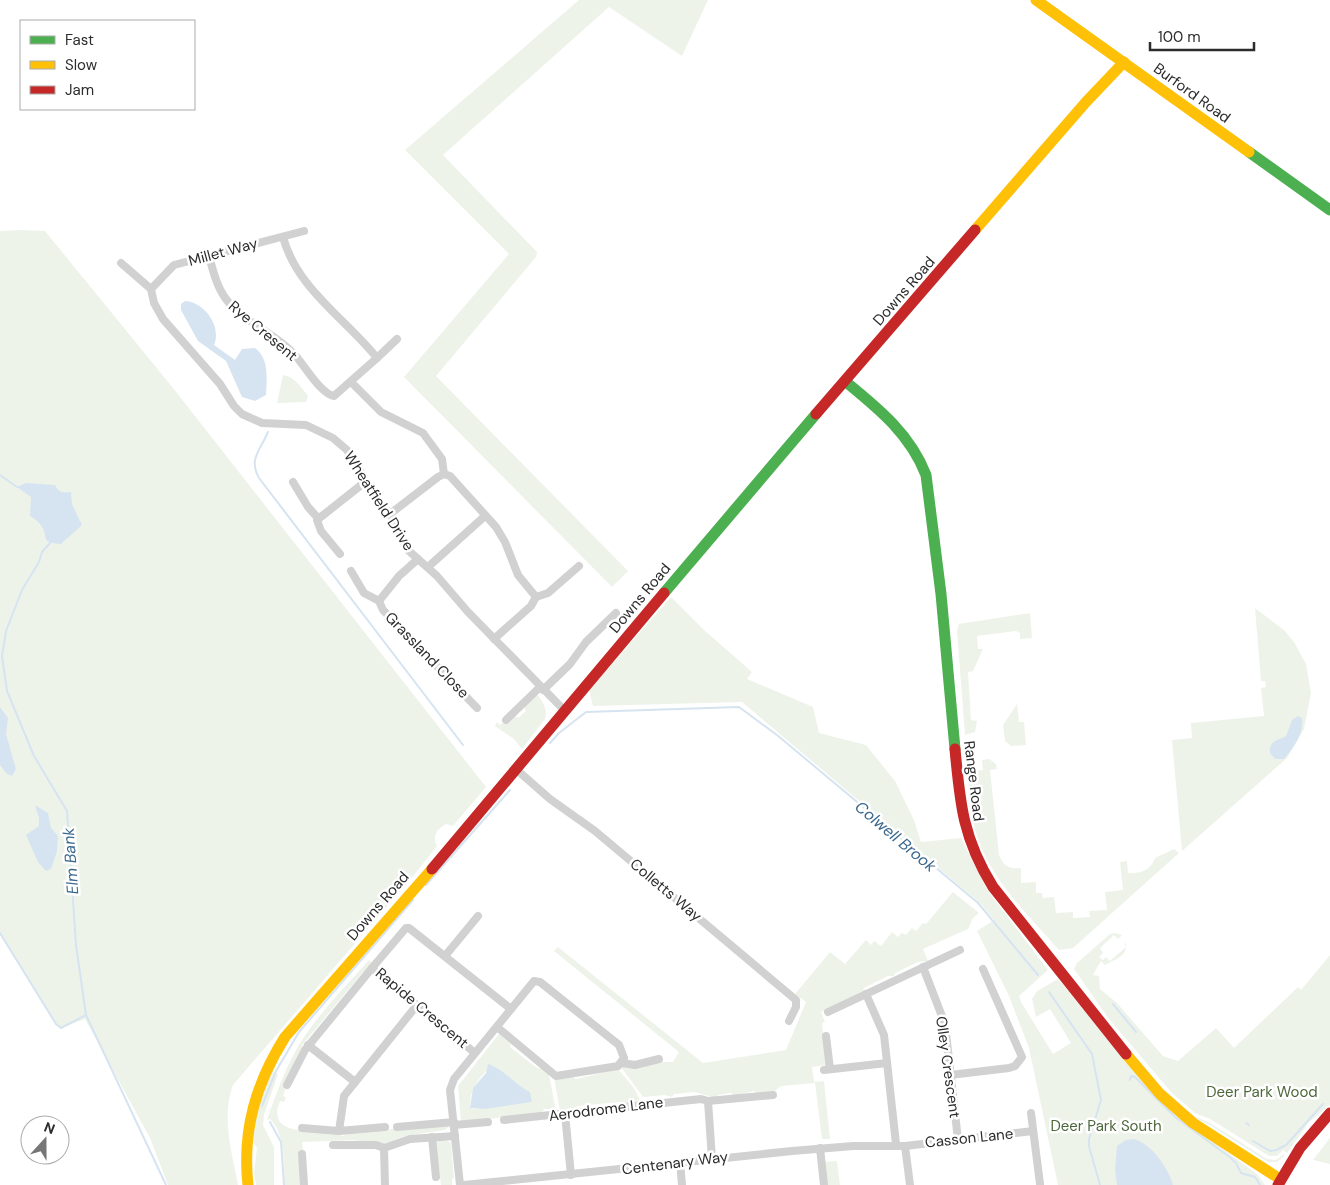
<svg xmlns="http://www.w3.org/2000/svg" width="1330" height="1185" font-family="'DM Sans',sans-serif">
	<rect width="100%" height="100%" fill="#fff"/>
	<g fill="#eef3ea" fill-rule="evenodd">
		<polygon points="579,0 708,0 682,56 609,7 443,155 537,252 536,257 436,376 628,571 612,587 404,377 509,254 405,150"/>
		<path d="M22 230 45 231 173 388 486 787 453 826 446 824C436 830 432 836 437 846L414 875 233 1085C221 1118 232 1152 238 1185H168L150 1138 85 1019 61 1028 56 1024 0 933V231Z"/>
		<path d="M283 375C295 377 301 387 308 396L306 402 277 403Z"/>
		<polygon points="671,597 704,630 752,672 747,679 813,707 819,733 866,745 895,781 914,820 921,842 961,838 988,891 1048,970 1019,996 1021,1002 1053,1054 1071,1043 1050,1009 1036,1017 1032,999 1037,991 1058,979 1178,1116 1257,1174 1265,1185 1058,1185 1029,1048 1009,996 977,931 994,920 981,904 742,702 593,706 589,690"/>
		<polygon points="1255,608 1284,630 1294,642 1306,664 1311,693 1304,729 1287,758 1182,851 1172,740 1192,738 1191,723 1264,716 1261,688 1266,687 1265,681 1261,681"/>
		<polygon points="1030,613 1032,638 1020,639 1020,633 1016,631 977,636 978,649 983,649 973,671 968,672 971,720 977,721 975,732 965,735 957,631 959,624"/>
		<path d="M537 694C543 702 548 709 545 719L522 749 514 739 495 726 497 722 500 725 513 715 518 718 526 711 523 705Z"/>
		<polygon points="1017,704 1019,722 1024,722 1026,745 1011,746 1005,741 1003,725"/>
		<path d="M989 759 996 764 997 769 990 770 999 855C1004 866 1008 869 1021 868V883L1036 882V893H1042L1043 898 1054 897 1056 913 1073 912V918L1090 917 1089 911 1107 910 1105 892 1123 890 1120 862 1127 861 1128 873C1142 873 1150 871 1155 858L1174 849 1179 853 1073 948 1059 950C1030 917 993 882 978 839 970 817 970 794 968 771L983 770 982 760Z"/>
		<polygon points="953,892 979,913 973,918 968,929 923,949 928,961 918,962 895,973 894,976 888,976 864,988 863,992 821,1012 825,1022 822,1023 826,1065 812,1067 814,1082 824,1081 830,1139 822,1139 815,1083 781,1086 775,1091 757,1093 754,1091 734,1096 731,1093 718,1095 716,1098 694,1092 674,1094 672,1097 665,1095 643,1097 621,1067 636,1067 647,1062 673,1062 679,1052 554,951 558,947 703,1063 786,1050 806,1002 795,994 830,952 845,964 866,940 871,945 874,941 881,946 892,932 898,937 902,933 906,935 912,928 916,931 923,923 926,924"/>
		<path d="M1115 933 1122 935 1118 939 1114 935 1100 948 1103 953 1099 957 1103 960 1106 957 1110 961 1126 947 1124 942 1126 944C1127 957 1115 959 1105 965L1101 961 1093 975 1099 976 1100 989 1117 1003 1163 1056 1178 1061 1216 1028 1234 1048 1298 987 1301 990 1330 955V1105L1309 1122 1287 1153 1283 1150 1277 1156H1269L1210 1119 1195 1113 1172 1093 1109 1019 1074 969 1077 963 1110 934Z"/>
		<path d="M369 960 371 962 370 968 363 972 303 1044 283 1087 286 1088 283 1096 286 1098 284 1102 280 1101C267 1134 304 1130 324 1132 331 1132 336 1135 344 1136L346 1133 448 1124 449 1127 445 1130 405 1136 383 1144 353 1140 302 1142 303 1150H299L303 1185H285C283 1164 286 1136 270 1119L267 1120C276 1094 285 1068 299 1045 318 1014 345 987 369 960Z"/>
		<path d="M499 1034 511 1044 510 1047 537 1068H541L549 1074 556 1112 553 1109H544L542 1113 461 1122 458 1086ZM491 1065 524 1090 532 1102 473 1109 470 1106 471 1095 477 1082Z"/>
		<polygon points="1119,1037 1159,1085 1194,1116 1210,1123 1267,1159 1276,1160 1284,1154 1285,1155 1277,1162 1268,1162 1210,1125 1194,1118 1176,1104 1146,1073 1118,1038"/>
		<polygon points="618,1069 634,1088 641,1102 622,1104 619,1102 578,1106 575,1110 560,1111 554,1077 573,1077 576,1079"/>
		<polygon points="272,1071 278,1074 264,1115 263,1125 274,1147 274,1185 256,1185 254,1173 257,1148 253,1142 256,1114"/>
		<polygon points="1330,1138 1330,1164 1313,1160"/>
		<polygon points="446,1140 451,1143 454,1178 452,1179 452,1185 441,1185 436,1141"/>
		<polygon points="837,1161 840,1185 827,1185 824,1162"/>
	</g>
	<g fill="#d6e4f1">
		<path d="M185 301C205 302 222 327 214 345L235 360 242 349 255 348C269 358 267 378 266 395L255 401 242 397 226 361 198 341 181 310V304Z"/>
		<path d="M26 483 55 485C59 493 63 493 71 492L72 504 82 525 61 544C38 543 50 536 40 524 38 521 33 518 30 516L31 497 17 487Z"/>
		<polygon points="0,707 8,718 6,734 16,769 12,776 7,774 0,765"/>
		<path d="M1298 716 1302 718C1305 732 1293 749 1284 759H1275L1270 753C1269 740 1277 741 1286 736L1292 720Z"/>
		<polygon points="35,805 48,813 51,828 58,836 57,851 51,869 46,871 38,862 26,835 39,826 39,818"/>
		<path d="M488 1064C504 1069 515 1085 530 1092L532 1102 485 1109 470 1108 473 1088 486 1073Z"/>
		<path d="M1134 1139C1152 1144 1168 1168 1173 1185H1117L1115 1171 1117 1146 1126 1140Z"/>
	</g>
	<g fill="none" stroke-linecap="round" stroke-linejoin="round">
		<g stroke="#d6e4f1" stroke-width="2">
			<path d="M268 432C261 449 248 459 259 478L463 745"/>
			<polyline points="0,475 17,487"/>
			<polyline points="50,543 42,552 39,562 22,590 6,631 2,656 7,691 34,756 67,811 76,945 86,1015 166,1185"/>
			<polyline points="550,743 559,733 586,712 739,707 777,735 978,903 1038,975"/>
			<polyline points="426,885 510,790"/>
			<polyline points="0,933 56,1024 61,1028 86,1015"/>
			<polyline points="1049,992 1092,1054 1101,1100 1089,1139 1089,1146 1100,1185"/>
			<polyline points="1113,1004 1136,1032"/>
			<polyline points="1130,1080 1131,1076 1135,1077 1175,1117 1231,1158 1236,1163 1241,1173 1255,1177 1260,1185"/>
			<polyline points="262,1106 276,1071 299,1032 413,900"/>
			<polyline points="270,1122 281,1142 284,1185"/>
			<polyline points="1246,1123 1249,1125"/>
			<polyline points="1253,1141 1270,1151 1277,1150"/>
			<polyline points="1287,1144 1323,1104"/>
			<polyline points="1278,1149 1286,1145"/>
		</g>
		<g stroke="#d1d1d1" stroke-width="8">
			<path d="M209 256C213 271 217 287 226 299 242 321 273 332 292 352 303 362 320 394 334 396L377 358C345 318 297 289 283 237"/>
			<polyline points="121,263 151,289 154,303 163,319 220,384 234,406 242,414 262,423 306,425 333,438 347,450 356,462 369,489 390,514 400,537 409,551 437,576 468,612 565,711"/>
			<polyline points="151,289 174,265 304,231"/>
			<polyline points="377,358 397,339"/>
			<polyline points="351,382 381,412 423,433 442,459 444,474"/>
			<polyline points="293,482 308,507 318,518"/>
			<polyline points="390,514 438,477 444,474 450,476 496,527 505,542 518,575 536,597"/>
			<polyline points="340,554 321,531 317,520 365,482"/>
			<polyline points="428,567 485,516"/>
			<polyline points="351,571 364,593 379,601 383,610 477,708"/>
			<polyline points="536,597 548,593 579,566"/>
			<polyline points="379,601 399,576 418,559"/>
			<polyline points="494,639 531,606 536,597"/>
			<polyline points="543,690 570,664 586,642 616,613"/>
			<polyline points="506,720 540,687"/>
			<polyline points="517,770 550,799 595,831 796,1000 796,1007 789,1021"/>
			<polyline points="445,956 478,916"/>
			<polyline points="923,967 945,1024 958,1140"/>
			<polyline points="866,994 884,1035 896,1144"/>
			<polyline points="828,1012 960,950"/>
			<polyline points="826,1036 830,1069"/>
			<polyline points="308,1045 355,1082"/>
			<polyline points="475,1053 372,968 406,928 409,928 511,1009"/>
			<polyline points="622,1063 635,1065 659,1059"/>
			<polyline points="824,1070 887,1063"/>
			<polyline points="950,1075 1009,1068 1015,1066 1022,1057 983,969"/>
			<polyline points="287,1085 305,1050 372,968"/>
			<polyline points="708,1101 712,1159"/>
			<polyline points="1031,1113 1040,1184"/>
			<polyline points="565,1114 571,1175"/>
			<polyline points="504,1120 701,1099 708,1101 773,1095"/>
			<polyline points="454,1125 488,1122"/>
			<polyline points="397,1127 454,1122"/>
			<polyline points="302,1128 339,1131 385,1127"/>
			<polyline points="339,1131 344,1096 417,1005"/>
			<polyline points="432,1137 436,1177"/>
			<polyline points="333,1145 376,1145 384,1148"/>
			<polyline points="905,1146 910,1185"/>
			<polyline points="820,1148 824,1185"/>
			<polyline points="302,1154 304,1185"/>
			<polyline points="680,1162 682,1185"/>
			<polyline points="385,1185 384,1148 410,1139 455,1136"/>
			<polyline points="460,1185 450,1090 454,1079 534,981 540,982 619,1045 624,1058 618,1066 556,1076 497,1027"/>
			<polyline points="464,1185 792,1151 853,1146 905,1146 1033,1131"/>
		</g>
		<g stroke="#4caf50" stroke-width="11">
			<polyline points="1249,152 1330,210"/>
			<path d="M846 382C879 409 910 434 926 475L941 594 955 749"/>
			<polyline points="664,593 816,414"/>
		</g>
		<g stroke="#ffc107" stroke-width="11">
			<polyline points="1036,0 1249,152"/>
			<polyline points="975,230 1086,102 1124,62"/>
			<polyline points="1126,1054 1160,1094 1193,1123 1280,1179"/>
			<path d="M248 1185C242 1130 256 1083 285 1037L432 869"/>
		</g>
		<g stroke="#c62828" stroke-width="11">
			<polyline points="816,414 975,230"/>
			<path d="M955 749C960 804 963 839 993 887L1126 1054"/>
			<polyline points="432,869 664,593"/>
			<polyline points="1278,1185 1300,1148 1330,1113"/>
		</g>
	</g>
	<g text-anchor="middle" stroke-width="5" stroke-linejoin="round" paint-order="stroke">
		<g font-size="15" fill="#2c2c2c" stroke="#fff">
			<text transform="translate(1192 93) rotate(36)" y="5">Burford Road</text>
			<text transform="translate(223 252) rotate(-15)" y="5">Millet Way</text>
			<text transform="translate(904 291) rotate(-49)" y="5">Downs Road</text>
			<text transform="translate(263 331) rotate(40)" y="5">Rye Cresent</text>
			<text transform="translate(379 501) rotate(57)" y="5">Wheatfield Drive</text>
			<text transform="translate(640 598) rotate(-50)" y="5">Downs Road</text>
			<text transform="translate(427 655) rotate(46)" y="5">Grassland Close</text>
			<text transform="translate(974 781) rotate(83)" y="5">Range Road</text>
			<text transform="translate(666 890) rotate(40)" y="5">Colletts Way</text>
			<text transform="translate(378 906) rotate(-49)" y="5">Downs Road</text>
			<text transform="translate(422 1008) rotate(40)" y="5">Rapide Crescent</text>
			<text transform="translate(948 1067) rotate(82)" y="5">Olley Crescent</text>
			<text transform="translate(606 1109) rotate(-7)" y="5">Aerodrome Lane</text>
			<text transform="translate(969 1138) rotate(-6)" y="5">Casson Lane</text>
			<text transform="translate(675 1163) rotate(-7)" y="5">Centenary Way</text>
		</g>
		<g font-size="15" fill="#4c673a" stroke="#fff">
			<text x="1262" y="1097">Deer Park Wood</text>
			<text x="1106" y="1131">Deer Park South</text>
		</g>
		<g font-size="16" font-style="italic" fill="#3a688e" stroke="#fff">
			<text transform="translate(896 836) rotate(40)" y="6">Colwell Brook</text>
			<text transform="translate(70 861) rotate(-94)" y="6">Elm Bank</text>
		</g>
	</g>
	<rect x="20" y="20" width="175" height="90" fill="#ffffff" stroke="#ababab"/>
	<rect x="30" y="36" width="25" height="8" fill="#4caf50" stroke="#ababab"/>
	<text x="65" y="45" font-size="15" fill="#2c2c2c">Fast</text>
	<rect x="30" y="61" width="25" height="8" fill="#ffc107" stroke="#ababab"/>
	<text x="65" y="70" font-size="15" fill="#2c2c2c">Slow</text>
	<rect x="30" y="86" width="25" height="8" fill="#c62828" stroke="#ababab"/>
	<text x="65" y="95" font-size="15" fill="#2c2c2c">Jam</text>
	<g transform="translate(45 1140) rotate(21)"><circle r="24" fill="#ffffff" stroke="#ababab"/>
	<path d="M0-4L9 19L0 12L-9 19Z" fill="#767676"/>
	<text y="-8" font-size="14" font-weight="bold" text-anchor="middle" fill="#2c2c2c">N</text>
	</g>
	<path d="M1150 42v8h104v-8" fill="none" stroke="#2c2c2c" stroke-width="2.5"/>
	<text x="1158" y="42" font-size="15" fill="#2c2c2c" stroke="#ffffff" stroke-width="4" paint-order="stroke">100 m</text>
</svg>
